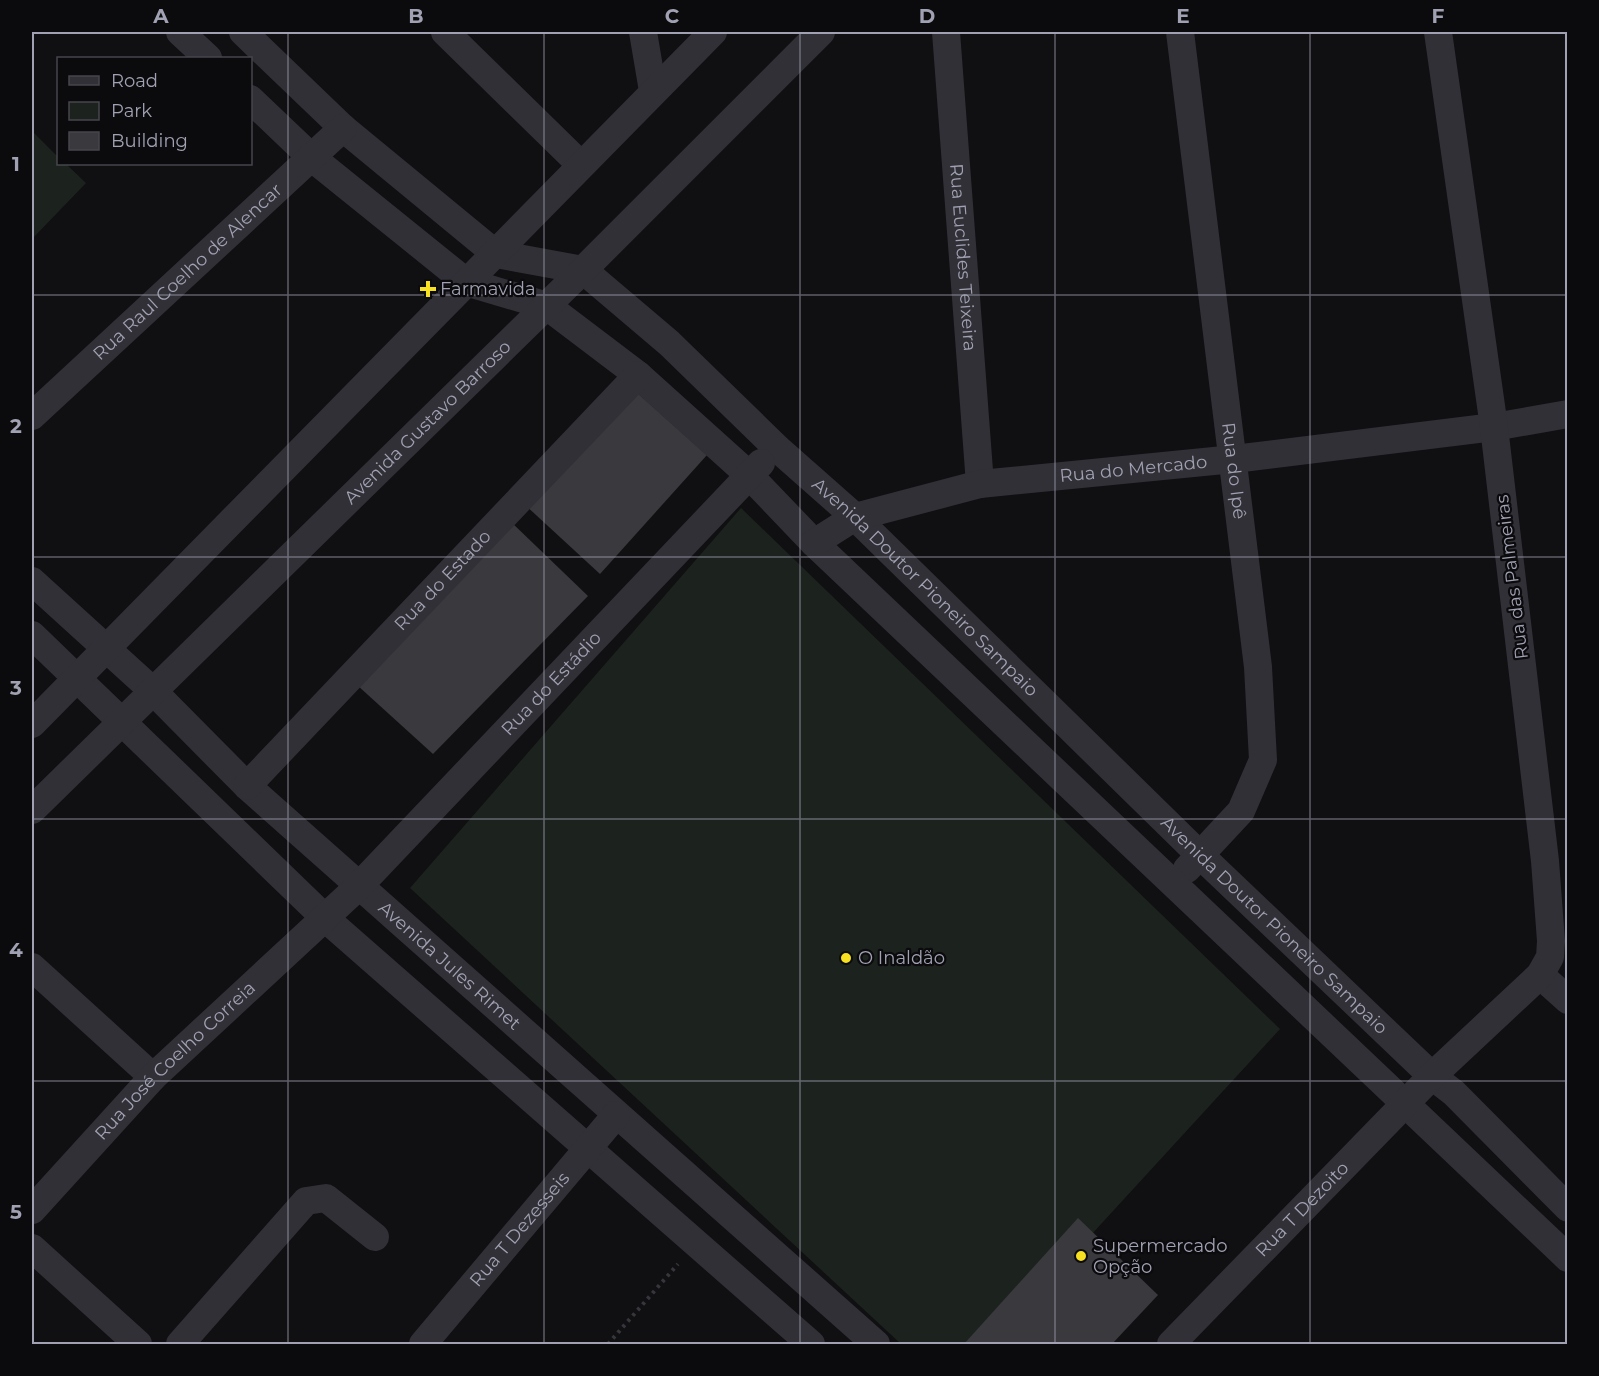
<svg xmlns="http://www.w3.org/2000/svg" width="1599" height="1376" font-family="Montserrat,sans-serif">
	<rect width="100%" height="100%" fill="#100f11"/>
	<g fill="#1c231e">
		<polygon points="32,131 58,157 58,164 66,164 86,183 32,239"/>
		<polygon points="741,508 1280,1029 991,1344 901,1344 410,888"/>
	</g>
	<g fill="#3a393e">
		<polygon points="633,389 707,455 600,574 523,503"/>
		<polygon points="509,520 588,596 433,754 357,685"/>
		<polygon points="1078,1218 1158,1295 1112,1344 964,1344"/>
	</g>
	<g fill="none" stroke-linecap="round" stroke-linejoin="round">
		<polyline stroke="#36363d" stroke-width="4" stroke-dasharray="3 4.5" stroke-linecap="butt" points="608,1344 678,1264"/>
		<g stroke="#313036" stroke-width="28">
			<polyline points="180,32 208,58"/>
			<path id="s1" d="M243 32 343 128 496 254 583 270 669 343 778 449 855 517 1200 855 1432 1076 1454 1093 1568 1208"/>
			<polyline points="445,32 581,165"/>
			<polyline points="643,32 653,91"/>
			<path id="s2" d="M946 32 980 484"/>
			<path id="s3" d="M1180 32 1258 667 1263 760 1241 811 1187 869"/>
			<polyline points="250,99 311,157 466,282 547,306 638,375 748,474 814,543 1568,1258"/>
			<path id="s4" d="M32 416 343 128"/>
			<path id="s5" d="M814 543 855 517 980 484 1234 459 1494 427 1568 414"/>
			<path id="s6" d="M32 581 153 691 247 786 876 1344"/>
			<polyline points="32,635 326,919 811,1344"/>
			<polyline points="32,724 713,32"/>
			<path id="s7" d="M247 786 638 375"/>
			<path id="s8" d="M32 810 583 270 821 32"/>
			<polyline points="32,967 153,1077"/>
			<polyline points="1540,975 1568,1000"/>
			<path id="s9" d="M32 1210 153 1077 358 887 761 463"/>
			<polyline points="32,1248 138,1344"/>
			<polyline points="180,1344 306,1201 326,1198 375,1237"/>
			<path id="s10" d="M423 1344 616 1115"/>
			<path id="s11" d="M1171 1344 1432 1076 1540 975 1550 957 1551 941 1545 861 1494 427 1438 32"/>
		</g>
	</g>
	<path fill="none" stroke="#a0a1b2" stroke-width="1.5" stroke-opacity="0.55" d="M288 32V1344M544 32V1344M800 32V1344M1055 32V1344M1310 32V1344M32 295H1568M32 557H1568M32 819H1568M32 1081H1568"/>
	<g fill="#f7e021" stroke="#0b0a0c" stroke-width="2">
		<path d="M425 280h6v6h6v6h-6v6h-6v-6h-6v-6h6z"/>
		<circle cx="846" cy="958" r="6"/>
		<circle cx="1081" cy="1256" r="6"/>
	</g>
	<g text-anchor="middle" stroke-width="4.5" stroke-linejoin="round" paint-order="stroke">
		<g font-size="18" fill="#a0a1b2" stroke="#0b0a0c">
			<text dy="6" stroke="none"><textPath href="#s2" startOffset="226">Rua Euclides Teixeira</textPath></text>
			<text dy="6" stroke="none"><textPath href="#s4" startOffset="212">Rua Raul Coelho de Alencar</textPath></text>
			<text dy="6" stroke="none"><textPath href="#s8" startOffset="554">Avenida Gustavo Barroso</textPath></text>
			<text dy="6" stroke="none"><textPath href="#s5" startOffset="332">Rua do Mercado</textPath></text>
			<text dy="6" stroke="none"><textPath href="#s3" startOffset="442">Rua do Ipê</textPath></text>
			<text transform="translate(1512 577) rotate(-97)" y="6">Rua das Palmeiras</text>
			<text dy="6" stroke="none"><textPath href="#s7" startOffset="284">Rua do Estado</textPath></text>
			<text dy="6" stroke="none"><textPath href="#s1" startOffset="892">Avenida Doutor Pioneiro Sampaio</textPath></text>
			<text dy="6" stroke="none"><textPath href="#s9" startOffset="740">Rua do Estádio</textPath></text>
			<text dy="6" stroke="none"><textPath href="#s1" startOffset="1378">Avenida Doutor Pioneiro Sampaio</textPath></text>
			<text dy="6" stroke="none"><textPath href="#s6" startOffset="568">Avenida Jules Rimet</textPath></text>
			<text dy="6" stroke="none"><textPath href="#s9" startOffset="207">Rua José Coelho Correia</textPath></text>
			<text dy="6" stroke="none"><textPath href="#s11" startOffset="188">Rua T Dezoito</textPath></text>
			<text dy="6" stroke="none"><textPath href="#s10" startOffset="150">Rua T Dezesseis</textPath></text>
		</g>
		<g font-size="18" fill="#a0a1b2" stroke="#0b0a0c" text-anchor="start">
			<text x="440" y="295">Farmavida</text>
			<text x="858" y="964">O Inaldão</text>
			<text x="1093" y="1252">Supermercado<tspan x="1093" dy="21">Opção</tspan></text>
		</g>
	</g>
	<rect width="1599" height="1376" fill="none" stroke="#0b0a0c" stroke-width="66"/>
	<rect x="57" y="57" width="195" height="108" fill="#0b0a0c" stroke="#47464e" stroke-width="1.5"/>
	<rect x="69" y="76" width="30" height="9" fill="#313036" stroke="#47464e" stroke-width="1.5"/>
	<text x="111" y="87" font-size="18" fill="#a0a1b2">Road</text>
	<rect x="69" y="102" width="30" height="18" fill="#1c231e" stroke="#47464e" stroke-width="1.5"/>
	<text x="111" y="117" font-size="18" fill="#a0a1b2">Park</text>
	<rect x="69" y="132" width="30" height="18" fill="#3a393e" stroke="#47464e" stroke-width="1.5"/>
	<text x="111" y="147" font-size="18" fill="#a0a1b2">Building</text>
	<rect x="33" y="33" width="1533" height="1310" fill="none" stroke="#a0a1b2" stroke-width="2"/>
	<g font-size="20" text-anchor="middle" font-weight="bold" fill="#a0a1b2">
		<text x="161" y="23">A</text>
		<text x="416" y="23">B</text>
		<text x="672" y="23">C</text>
		<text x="927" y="23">D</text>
		<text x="1183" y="23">E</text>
		<text x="1438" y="23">F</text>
		<text x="16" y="171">1</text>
		<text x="16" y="433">2</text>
		<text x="16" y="695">3</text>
		<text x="16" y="957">4</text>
		<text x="16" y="1219">5</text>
	</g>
</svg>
